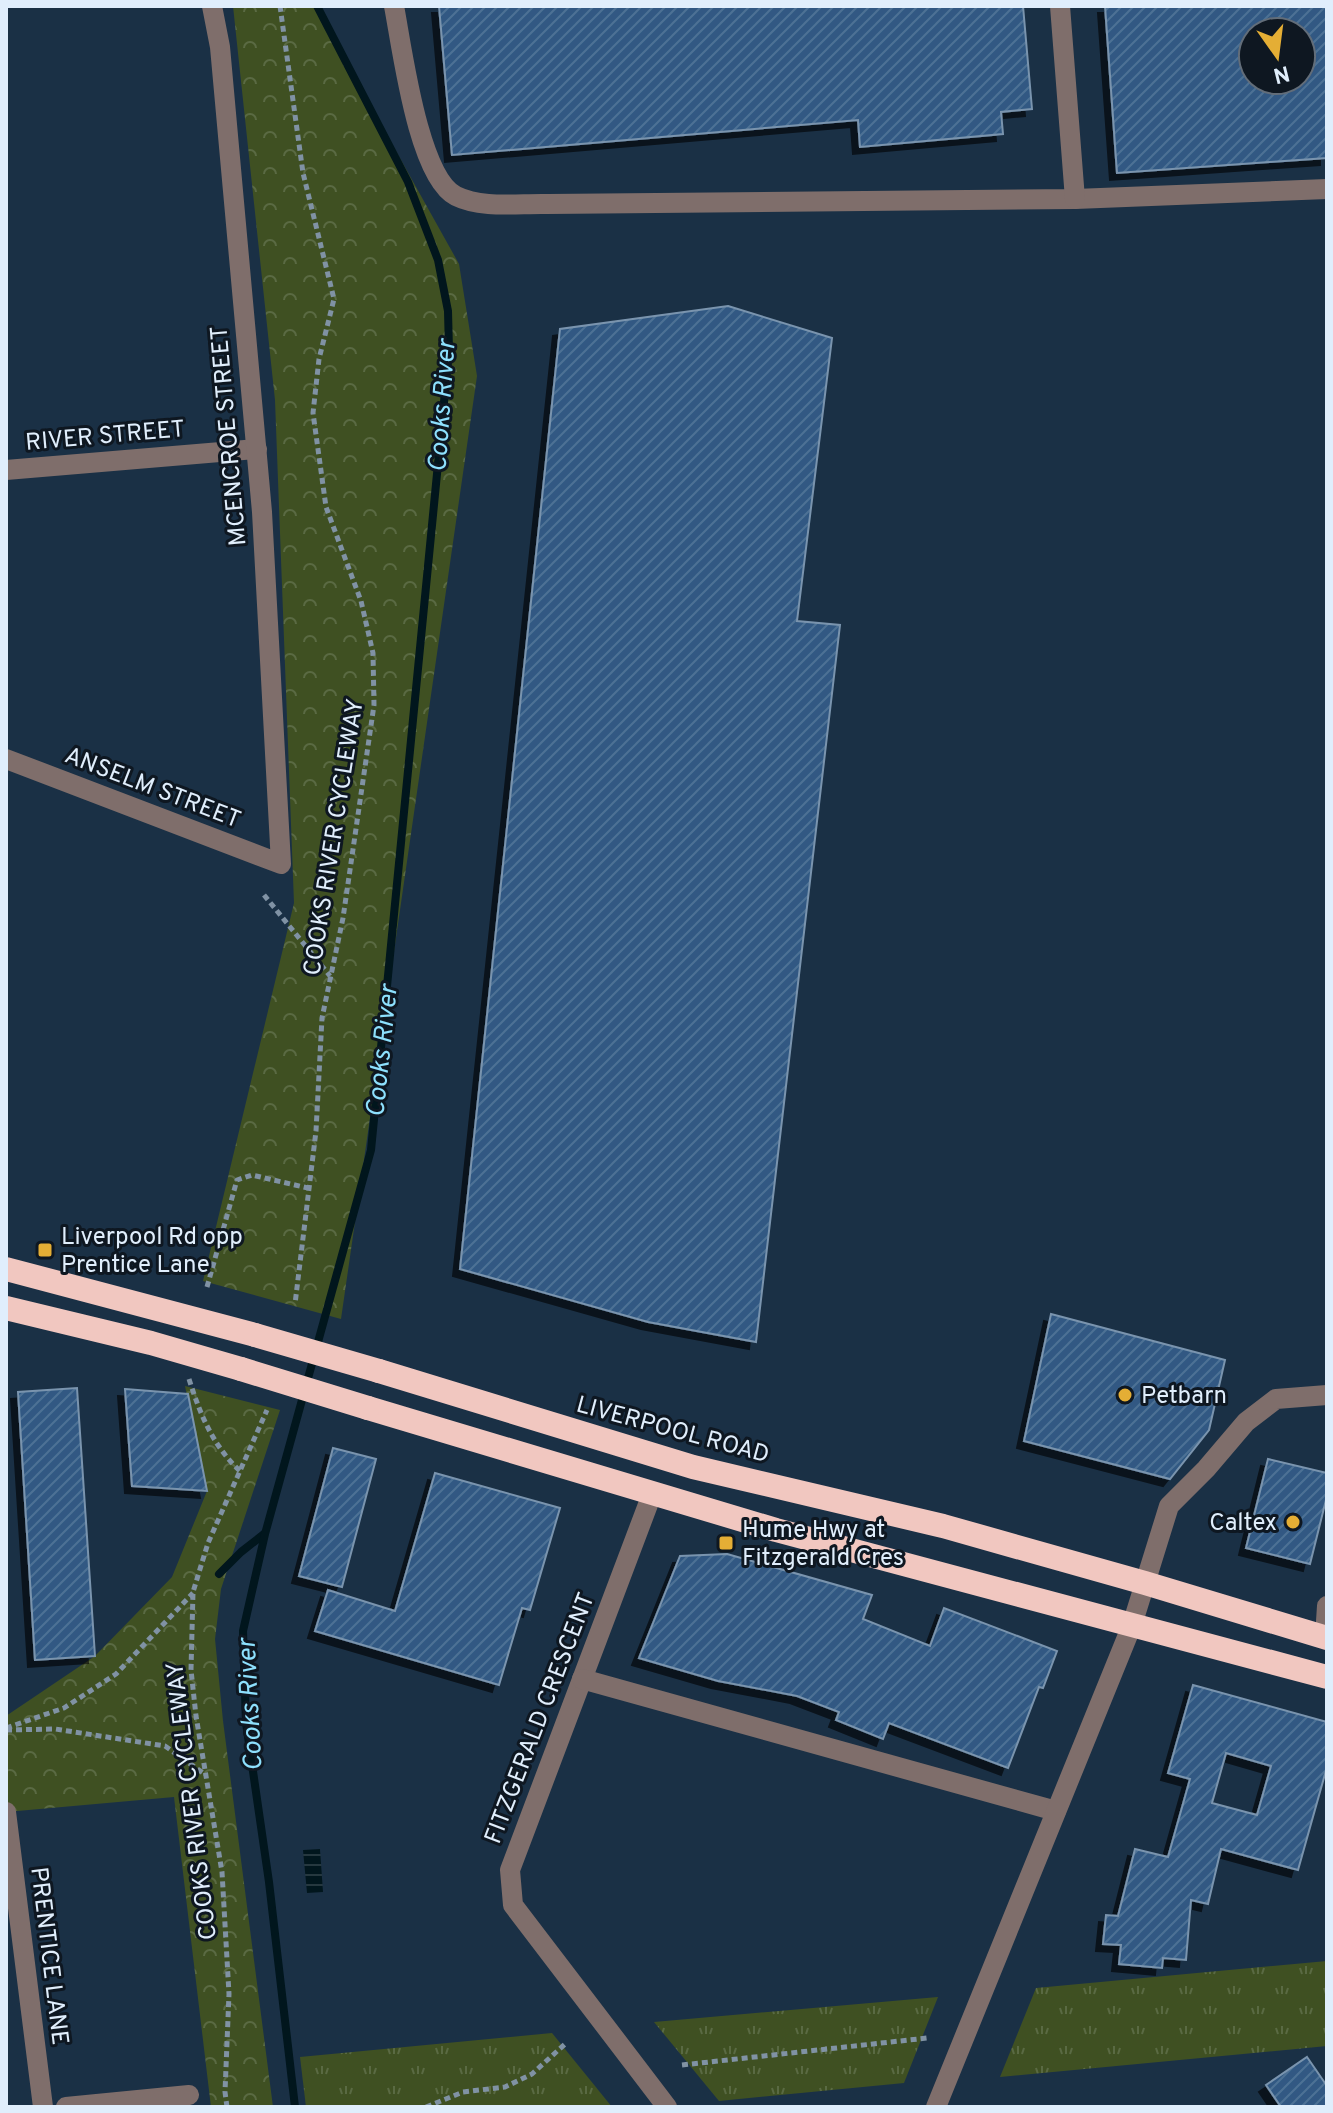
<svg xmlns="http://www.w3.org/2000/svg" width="1333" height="2113" font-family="Overpass,sans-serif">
	<defs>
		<pattern id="grass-tufts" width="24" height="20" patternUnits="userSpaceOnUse" patternTransform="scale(2)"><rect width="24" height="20" fill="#3f5022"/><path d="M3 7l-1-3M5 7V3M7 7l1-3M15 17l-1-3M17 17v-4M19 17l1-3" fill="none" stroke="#5a6a43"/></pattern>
		<pattern id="park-crowns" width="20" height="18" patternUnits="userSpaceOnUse" patternTransform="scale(2)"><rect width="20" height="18" fill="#3f5022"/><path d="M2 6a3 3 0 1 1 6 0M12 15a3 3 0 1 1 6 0" fill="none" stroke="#5a6a43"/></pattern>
		<pattern id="water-rules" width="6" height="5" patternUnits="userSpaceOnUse" patternTransform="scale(2)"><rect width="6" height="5" fill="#01161d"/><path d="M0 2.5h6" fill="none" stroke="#26383f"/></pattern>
		<pattern id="building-hatch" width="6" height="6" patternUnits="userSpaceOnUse" patternTransform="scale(2)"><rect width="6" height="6" fill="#305983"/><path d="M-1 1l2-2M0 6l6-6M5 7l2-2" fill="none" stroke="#4e7195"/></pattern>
		<filter id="shadow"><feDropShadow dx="-7" dy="7" stdDeviation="0" flood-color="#0009"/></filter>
	</defs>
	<rect width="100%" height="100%" fill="#1a3045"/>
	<g fill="url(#grass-tufts)">
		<polygon points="1327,1961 1327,2046 1000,2077 1036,1988"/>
		<polygon points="938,1997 904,2083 719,2101 654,2022"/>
		<polygon points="552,2033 612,2107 306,2107 300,2057"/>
	</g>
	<g fill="url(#park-crowns)">
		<polygon points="233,6 315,6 459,264 477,376 341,1319 203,1281 294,903 275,400"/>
		<polygon points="185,1386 280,1410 221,1589 215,1639 223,1721 273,2107 211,2107 174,1797 6,1812 6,1716 95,1656 172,1577 207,1491"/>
	</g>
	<polygon fill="url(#water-rules)" points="320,1849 323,1892 307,1893 303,1850"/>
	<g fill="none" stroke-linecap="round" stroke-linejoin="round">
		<g stroke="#01161d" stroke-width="8">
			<polyline points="219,1574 241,1552 264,1534"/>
			<polyline points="295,2107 269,1882 246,1723 243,1631 265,1534 371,1150 449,351 448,311 438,260 408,182 317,6"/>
		</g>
	</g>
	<g fill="url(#building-hatch)" stroke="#7a94ae" stroke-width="2" fill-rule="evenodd" filter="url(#shadow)">
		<polygon points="439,6 1023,6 1032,109 1001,112 1003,134 860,147 858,120 452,155"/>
		<path d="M1105 6H1327V158L1117 173ZM1253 32H1301V80H1253Z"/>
		<polygon points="728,306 832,338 797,621 840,625 756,1342 648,1322 460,1269 560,329"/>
		<polygon points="1051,1314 1225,1360 1209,1430 1170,1479 1024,1441"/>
		<polygon points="77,1388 95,1656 35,1660 18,1392"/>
		<polygon points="125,1389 188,1394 207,1491 132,1486"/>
		<polygon points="333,1448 376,1459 342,1587 299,1576"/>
		<polygon points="1268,1459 1327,1473 1327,1496 1310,1564 1246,1548"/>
		<polygon points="435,1473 560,1508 530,1610 522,1608 499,1685 315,1631 328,1590 395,1611"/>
		<polygon points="727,1554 872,1595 863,1619 930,1646 944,1608 1057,1651 1043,1688 1039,1687 1008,1768 889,1723 883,1739 836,1720 839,1712 797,1696 718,1681 639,1658 680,1556"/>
		<path d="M1193 1685 1327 1722V1767L1298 1870 1221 1849 1208 1904 1191 1900 1186 1960 1163 1958 1162 1968 1119 1964 1121 1945 1103 1944 1106 1915 1118 1916 1135 1849 1168 1857 1190 1779 1168 1773ZM1226 1753 1271 1766 1257 1815 1212 1803Z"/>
		<polygon points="1307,2057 1327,2086 1327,2107 1281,2107 1266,2085"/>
	</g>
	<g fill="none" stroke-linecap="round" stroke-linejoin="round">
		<g stroke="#8092a4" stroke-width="5" stroke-dasharray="6 4" stroke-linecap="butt">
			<polyline points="280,6 303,173 334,299 319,359 313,413 326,507 361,601 373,653 374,705 343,918 322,1018 316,1131 295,1304"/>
			<polyline points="264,895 330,976"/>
			<polyline points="207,1287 237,1180 252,1175 308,1188"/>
			<path d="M189 1379C200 1414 213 1446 240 1471"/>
			<polyline points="6,1728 64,1708 116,1674 193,1593"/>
			<polyline points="6,1730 55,1729 165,1746 206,1775"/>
			<polyline points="682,2065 927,2038"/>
			<polyline points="227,2107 225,2092 229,1994 222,1872 196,1716 191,1670 193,1592 208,1543 267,1410"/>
			<polyline points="426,2107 463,2092 505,2087 532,2074 565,2044"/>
		</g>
		<g stroke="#7f6e6b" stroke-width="20">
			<path d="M394 6C402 47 418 177 456 196 482 209 520 203 548 204L1075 199 1327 189"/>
			<polyline points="1060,6 1075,199"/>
			<polyline points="6,470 257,449"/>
			<polyline points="6,759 281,864 262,512 220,47 212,6"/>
			<polyline points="652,1494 510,1870 513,1905 667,2107"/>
			<polyline points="1325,1637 1327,1606"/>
			<polyline points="582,1679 1056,1811"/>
			<polyline points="6,1812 43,2107"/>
			<polyline points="66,2107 189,2095"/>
			<polyline points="936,2107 1132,1625 1169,1506 1206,1469 1246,1422 1276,1399 1327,1395"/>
		</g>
		<g stroke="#f1c7c0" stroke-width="24">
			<polyline points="6,1269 255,1335"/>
			<polyline points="6,1308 151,1343 241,1369"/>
			<polyline points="379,1371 693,1467 943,1526 1145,1583 1327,1638"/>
			<polyline points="368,1408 776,1530 1327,1677"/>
		</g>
		<g stroke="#f1c7c0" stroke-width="24">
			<polyline points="255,1335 379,1371"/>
			<polyline points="241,1369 368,1408"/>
		</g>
	</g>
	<g fill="#e4ae35" stroke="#0e1721" stroke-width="3">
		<rect x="37" y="1242" width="16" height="16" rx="4"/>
		<circle cx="1125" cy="1395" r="8"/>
		<circle cx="1293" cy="1522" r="8"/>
		<rect x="718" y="1535" width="16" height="16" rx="4"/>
	</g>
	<g text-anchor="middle" stroke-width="6" stroke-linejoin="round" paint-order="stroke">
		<g font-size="24" fill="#e0eefc" stroke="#0e1721">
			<text transform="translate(105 435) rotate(-5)" y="8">RIVER STREET</text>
			<text transform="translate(228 436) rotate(-95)" y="8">MCENCROE STREET</text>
			<text transform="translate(153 787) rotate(21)" y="8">ANSELM STREET</text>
			<text transform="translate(333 837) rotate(-81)" y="8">COOKS RIVER CYCLEWAY</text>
			<text transform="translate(673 1429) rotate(15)" y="8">LIVERPOOL ROAD</text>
			<text transform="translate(539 1718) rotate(-69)" y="8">FITZGERALD CRESCENT</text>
			<text transform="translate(191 1801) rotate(-97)" y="8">COOKS RIVER CYCLEWAY</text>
			<text transform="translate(50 1956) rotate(83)" y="8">PRENTICE LANE</text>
		</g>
		<g font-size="24" fill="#e0eefc" stroke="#0e1721" text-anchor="start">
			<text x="61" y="1244">Liverpool Rd opp<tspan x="61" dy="28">Prentice Lane</tspan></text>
			<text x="1141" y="1403">Petbarn</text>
			<text x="1277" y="1530" text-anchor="end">Caltex</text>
			<text x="742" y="1537">Hume Hwy at<tspan x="742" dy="28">Fitzgerald Cres</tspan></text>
		</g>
		<g font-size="26" font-style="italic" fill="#8de0fd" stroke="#0e1721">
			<text transform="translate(441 406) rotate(-86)" y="9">Cooks River</text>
			<text transform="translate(381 1051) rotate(-84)" y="9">Cooks River</text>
			<text transform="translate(249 1705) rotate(-93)" y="9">Cooks River</text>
		</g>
	</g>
	<rect width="1333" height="2113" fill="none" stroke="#e0eefc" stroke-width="16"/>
	<g transform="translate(1277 56) rotate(166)"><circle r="38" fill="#0e1721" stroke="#626d79" stroke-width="2"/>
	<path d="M0-6L14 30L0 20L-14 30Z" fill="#e4ae35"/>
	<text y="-12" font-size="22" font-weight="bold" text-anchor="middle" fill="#e0eefc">N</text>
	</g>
</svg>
